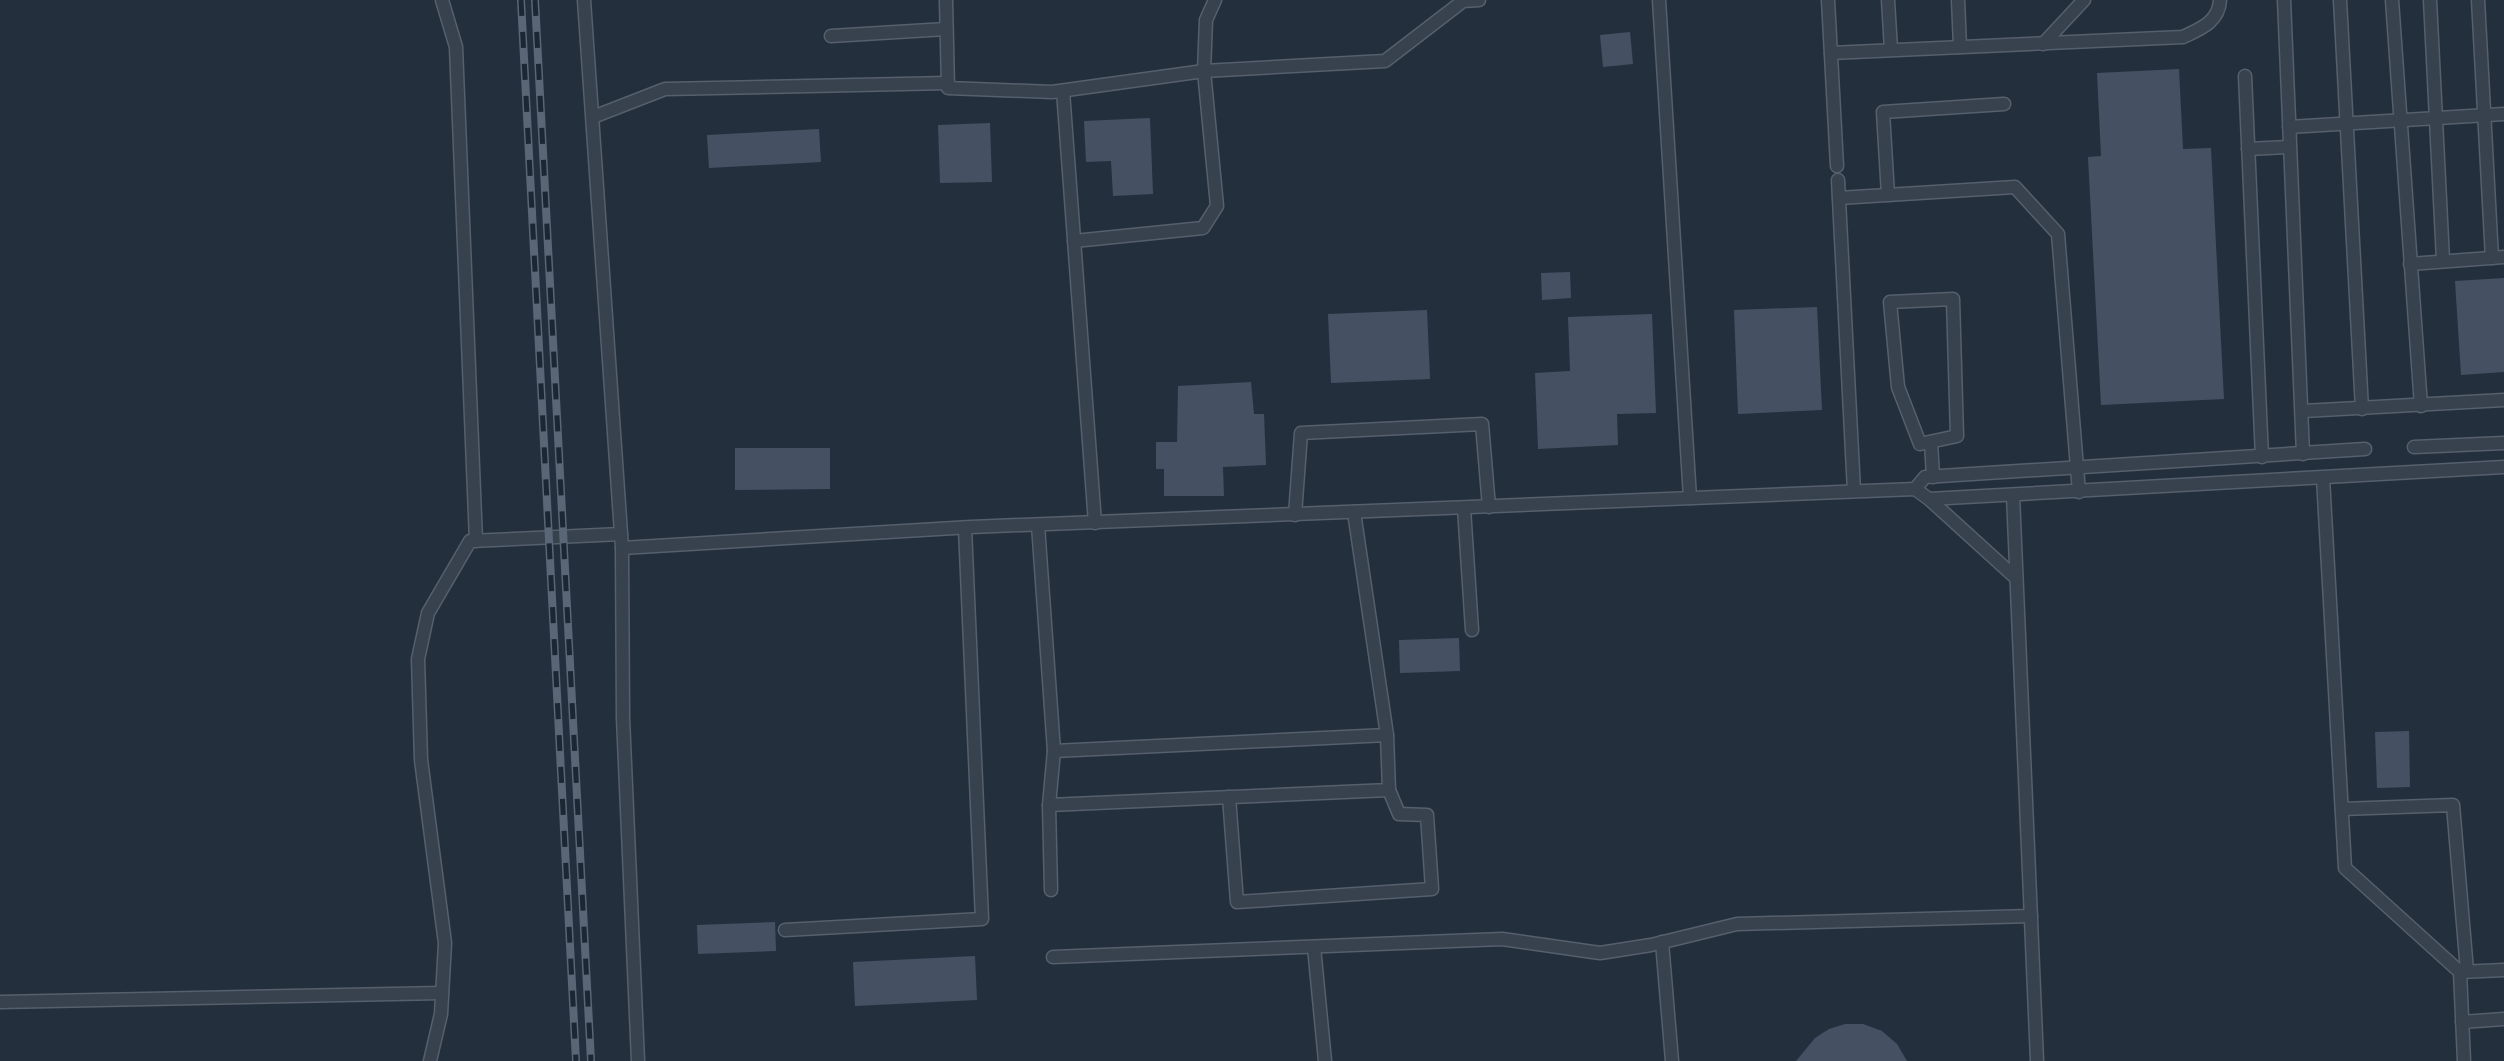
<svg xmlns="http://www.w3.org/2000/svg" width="2504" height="1061" font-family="'Public Sans',sans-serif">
	<rect width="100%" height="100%" fill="#242f3e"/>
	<g fill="#455162">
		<polygon points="1630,32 1633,64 1603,67 1600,35"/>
		<polygon points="2179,69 2183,149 2211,148 2224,399 2101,405 2088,157 2101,156 2097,73"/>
		<polygon points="1150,118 1153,194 1113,196 1111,161 1086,162 1084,121"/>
		<polygon points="990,123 992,182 940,183 938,125"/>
		<polygon points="819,129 821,162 709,168 707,135"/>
		<polygon points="1570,272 1571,298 1542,300 1541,273"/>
		<polygon points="2504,278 2504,372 2461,375 2455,281"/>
		<polygon points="1817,307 1822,410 1738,414 1734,310"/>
		<polygon points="1427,310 1430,379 1331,383 1328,314"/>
		<polygon points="1652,314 1656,413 1617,414 1618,445 1538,449 1535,373 1570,371 1568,317"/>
		<polygon points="1251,382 1254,414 1264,414 1266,465 1223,467 1224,496 1164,496 1164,469 1156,469 1156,442 1177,442 1178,386"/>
		<polygon points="735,448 830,448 830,489 735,490"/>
		<polygon points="1459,638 1460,671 1400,673 1399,640"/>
		<polygon points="2409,731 2410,787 2377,788 2375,732"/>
		<polygon points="775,922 776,951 698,954 697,925"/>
		<polygon points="975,956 977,1000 855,1006 853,962"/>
		<polygon points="1845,1024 1863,1024 1882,1031 1897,1044 1907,1061 1796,1061 1815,1038 1829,1029"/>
	</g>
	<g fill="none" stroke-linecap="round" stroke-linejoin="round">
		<g stroke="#565f6c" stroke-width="15">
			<g id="service">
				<polyline points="442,0 456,47 476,541"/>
				<polyline points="584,0 622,548 971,527 1915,489 1929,499 2504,467"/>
				<polyline points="946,0 948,88 1052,92 1204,71 1385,61 1463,1 1479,0"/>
				<polyline points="1659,0 1690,498"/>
				<polyline points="1828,0 1837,166"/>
				<polyline points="1888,0 1891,50"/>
				<polyline points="1958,0 1960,47"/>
				<polyline points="2284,0 2303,454"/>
				<polyline points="2340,0 2362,409"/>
				<polyline points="2392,0 2421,406"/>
				<polyline points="2430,0 2443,260"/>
				<polyline points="2478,0 2492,258"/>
				<polyline points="831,36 946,29"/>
				<polyline points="2043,44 2084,0"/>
				<path d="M1831 53 2183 37C2200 29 2219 22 2220 0"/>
				<polyline points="2245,76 2262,457"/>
				<polyline points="1063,91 1095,523"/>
				<polyline points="593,117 665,89 948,83"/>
				<polyline points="2289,127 2504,114"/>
				<polyline points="2248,149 2290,147"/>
				<polyline points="1838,180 1854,491"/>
				<polyline points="1888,195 1883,112 2004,104"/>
				<polyline points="1839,198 2015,187 2058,234 2079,492"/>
				<polyline points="1074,241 1203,228 1217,206 1204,71 1206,20 1215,0"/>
				<polyline points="2410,264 2504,257"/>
				<polygon points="1953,299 1957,436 1920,444 1898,387 1890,302"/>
				<polyline points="2303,411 2504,400"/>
				<polyline points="1931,442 1933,477"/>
				<polyline points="2414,447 2504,443"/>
				<polyline points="2323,478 2345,868 2460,972"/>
				<polyline points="1915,489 1925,477 2365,449"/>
				<polyline points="2013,495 2037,1061"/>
				<polyline points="1929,499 2016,578"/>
				<polyline points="1464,508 1472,630"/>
				<polyline points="1295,515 1301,433 1482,424 1489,507"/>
				<polyline points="1038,525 1054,751 1387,735 1354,512"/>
				<polyline points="622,548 623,718 638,1061"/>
				<polyline points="1054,751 1049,805 1389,790 1387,735"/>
				<polyline points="1229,797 1237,902 1432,889 1427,815 1399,814 1389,790"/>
				<polyline points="1049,805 1051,890"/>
				<polyline points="2342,809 2453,805 2467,971"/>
				<polyline points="785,930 982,919 965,528"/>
				<polyline points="1662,942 1672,1061"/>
				<polyline points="1314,947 1325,1061"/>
				<polyline points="1053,957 1502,939 1600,953 1651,945 1737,924 2031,916"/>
				<polyline points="0,1002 442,993"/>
				<polyline points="2462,1022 2504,1019"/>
				<polyline points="430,1061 441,1014 445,943 421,760 418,659 428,613 470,541 621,534"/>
				<polyline points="2464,1061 2460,972 2504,970"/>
			</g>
		</g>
		<use href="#service" stroke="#38414e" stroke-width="12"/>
		<g stroke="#5a6575" stroke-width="8">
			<g id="rail">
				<polyline points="521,0 576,1061"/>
				<polyline points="535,0 591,1061"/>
			</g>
		</g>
		<use href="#rail" stroke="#1d2633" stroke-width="5" stroke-dasharray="16" stroke-linecap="butt"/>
	</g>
</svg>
